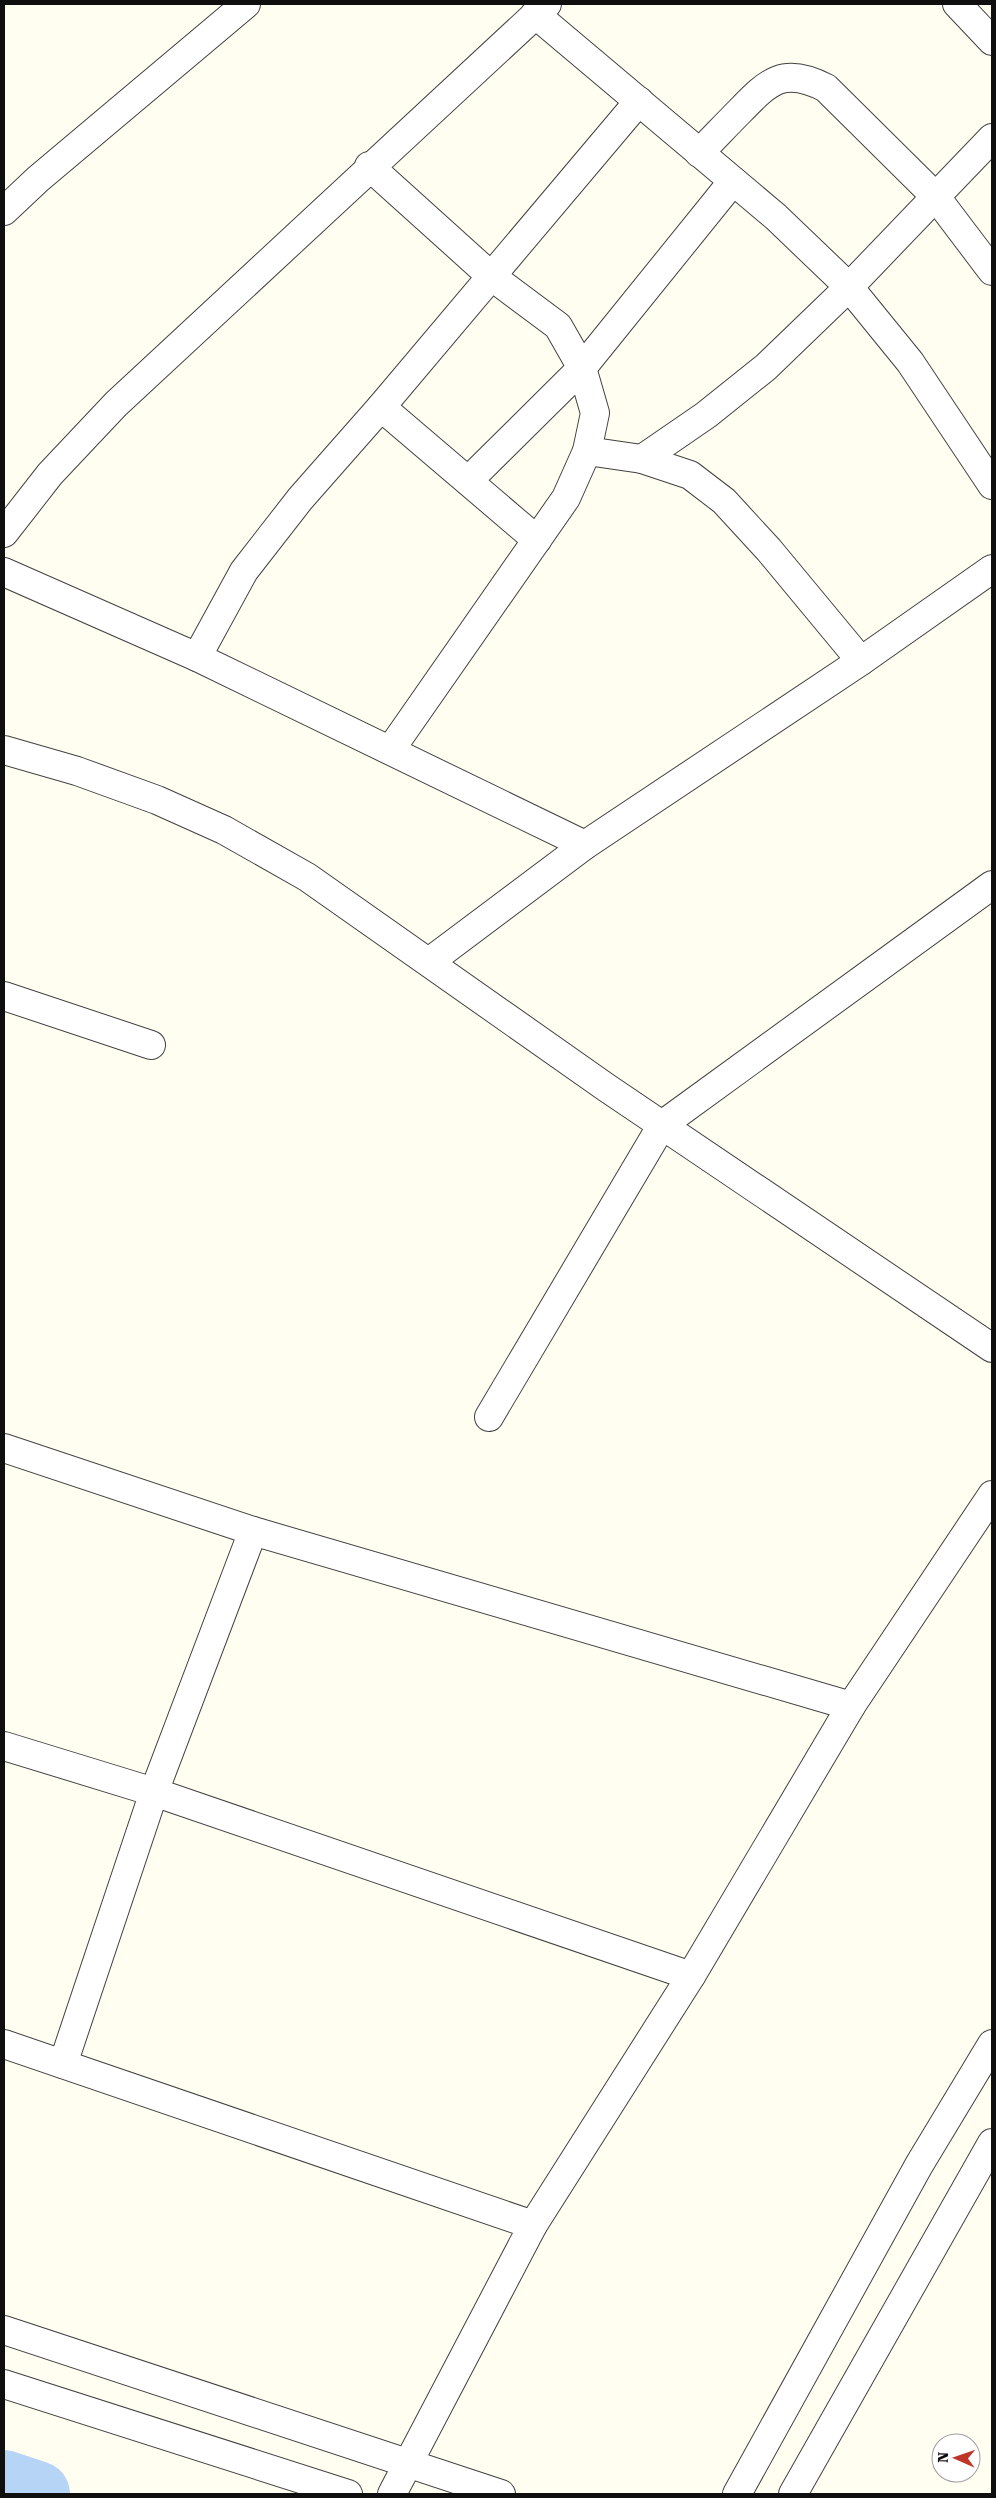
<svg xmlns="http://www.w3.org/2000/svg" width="996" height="2498" font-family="'Roboto Serif',serif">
	<rect width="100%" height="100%" fill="#fffef0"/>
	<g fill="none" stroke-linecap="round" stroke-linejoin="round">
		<polyline stroke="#b5d4f6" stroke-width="66" points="4,2483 37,2494"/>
		<g stroke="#424242" stroke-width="30">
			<g id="minor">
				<polyline points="957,4 992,41"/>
				<polyline points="535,14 776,217 849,287 910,362 992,485"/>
				<path d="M699 153C713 139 726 125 740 111 769 81 784 66 826 88L936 197 992 271"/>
				<polyline points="369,166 491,276 558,326 582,368 595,413 587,451 566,498 391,749"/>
				<polyline points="4,211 38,179 246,4"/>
				<polyline points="381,407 537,540"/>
				<polyline points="587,451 642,459 690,475 724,501 769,550 861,661"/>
				<polyline points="642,459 706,415 766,367 849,287 992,138"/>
				<polyline points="468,481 582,368 733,181"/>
				<polyline points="4,533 50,474 116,404 547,4"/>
				<polyline points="4,572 197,657 585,845"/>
				<polyline points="197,657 244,571 300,499 381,407 639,101"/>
				<polyline points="4,750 77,771 157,800 224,830 307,877 607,1088 992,1348"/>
				<polyline points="429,962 585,845 861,661 992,569"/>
				<polyline points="4,996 151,1045"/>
				<polyline points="489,1417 662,1125 992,885"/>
				<polyline points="4,1448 253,1531"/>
				<polyline points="4,1746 154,1792 63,2064"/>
				<polyline points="691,1976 154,1792 253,1531 851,1706"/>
				<polyline points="4,2044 533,2225 392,2494"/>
				<polyline points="533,2225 691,1976 851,1706 992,1495"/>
				<polyline points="4,2330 501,2494"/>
				<polyline points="4,2384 348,2494"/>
				<polyline points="737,2494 919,2165 992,2044"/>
				<polyline points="793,2494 992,2143"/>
			</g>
		</g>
		<use href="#minor" stroke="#fff" stroke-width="28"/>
	</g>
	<rect width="996" height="2498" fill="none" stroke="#0f0f0f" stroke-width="10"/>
	<g transform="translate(956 2458) rotate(272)"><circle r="24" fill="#ffffff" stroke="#9f9f9f"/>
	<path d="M0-4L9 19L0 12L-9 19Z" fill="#bf3626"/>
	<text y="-8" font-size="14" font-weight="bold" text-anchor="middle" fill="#0f0f0f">N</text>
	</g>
</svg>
